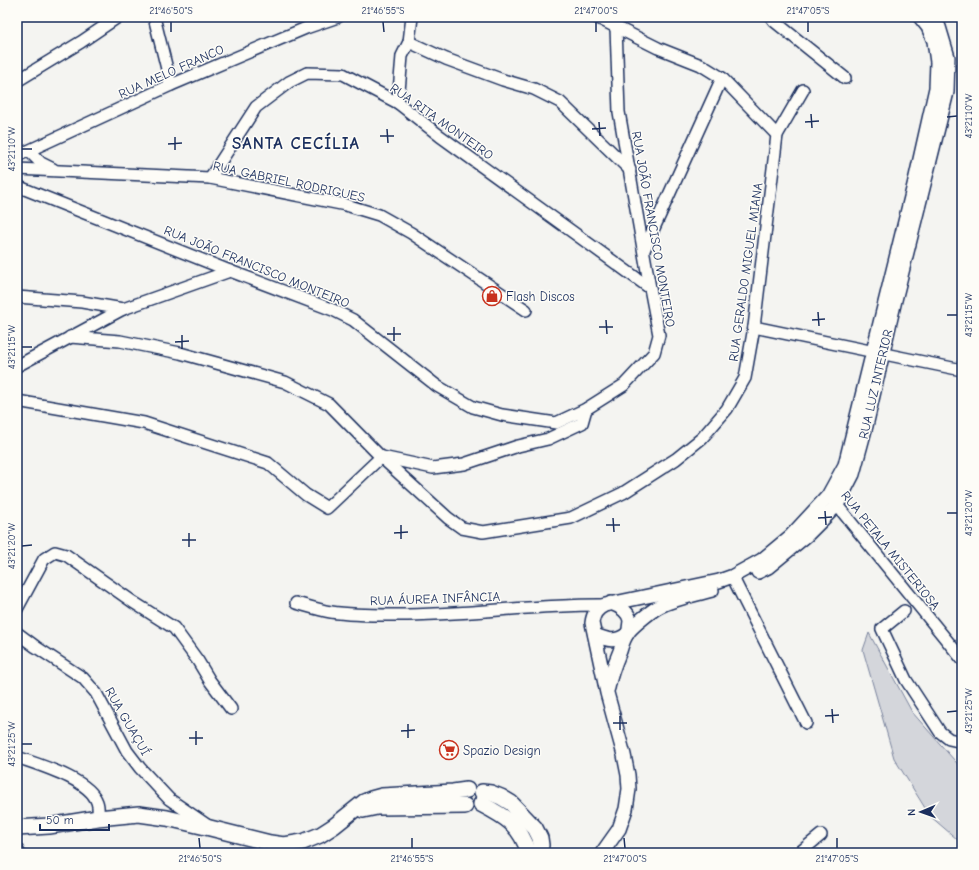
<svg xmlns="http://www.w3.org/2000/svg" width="979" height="870" font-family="'Comic Neue',sans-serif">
	<rect width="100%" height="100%" fill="#f4f4f1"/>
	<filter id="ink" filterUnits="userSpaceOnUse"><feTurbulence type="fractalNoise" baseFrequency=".025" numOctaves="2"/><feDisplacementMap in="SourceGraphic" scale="8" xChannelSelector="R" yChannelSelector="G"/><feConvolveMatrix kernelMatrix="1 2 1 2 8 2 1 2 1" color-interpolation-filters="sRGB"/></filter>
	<g filter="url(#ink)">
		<polygon fill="#d4d6db" stroke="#78829c" points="869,633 912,712 962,769 962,846 958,840 930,816 894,758 863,650"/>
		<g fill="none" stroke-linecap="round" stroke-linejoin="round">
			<g stroke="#1b2f5e" stroke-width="14">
				<g id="minor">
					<polyline points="154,17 171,85"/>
					<polyline points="596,17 658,48 701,65 722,78 777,135"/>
					<polyline points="771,17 774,21 845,78"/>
					<polyline points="409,42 446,59 503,80 534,89 560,102 630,170"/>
					<polyline points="17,81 81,42 118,17"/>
					<polyline points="398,103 402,56 409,42 412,17"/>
					<polyline points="29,151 41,163 53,169"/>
					<polyline points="17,156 171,85 306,28 338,17"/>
					<polyline points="17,169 210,178 346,205 379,215 411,233 526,310"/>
					<polyline points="210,178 256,107 289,82 307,73 343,74 398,103 440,136 650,288"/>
					<polyline points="17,186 230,271 333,310 353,320 437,386 473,407 502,415 556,423 586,409 624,385 654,353 659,335 650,288 619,112 616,27 614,17"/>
					<polyline points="644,250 722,78"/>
					<polyline points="17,297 82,302 123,309"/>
					<polyline points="754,327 962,370"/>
					<polyline points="70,337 120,341 180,353 285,382 329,404 381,457 448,518 462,528 483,532 571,518 623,493 676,459 702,438 727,409 745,378 754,327 777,135 803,90"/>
					<polyline points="17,366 123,309 230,271"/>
					<polyline points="17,401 144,423 268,463 306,495 327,508 381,457"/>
					<polyline points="382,457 433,468 464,464 518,446 548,439 582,423 586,409"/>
					<polyline points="832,499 962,659"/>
					<polyline points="733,576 736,584 806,723"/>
					<path d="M296 603C307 606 319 610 331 612 351 615 372 615 392 615 463 616 534 604 605 605"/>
					<polyline points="17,609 44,559 55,552 66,555 133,602 174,628 198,661 210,681 231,709"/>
					<polyline points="904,611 882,629 906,680 940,732 949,739 958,741 962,740"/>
					<polyline points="17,633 36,647 83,678 96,693 127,751 140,768 169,799 207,825"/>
					<path d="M17 757C39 765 89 779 97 802 99 807 98 813 98 818"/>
					<polyline points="17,849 19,853"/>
					<polyline points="799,853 821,835"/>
				</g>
			</g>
			<g stroke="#1b2f5e" stroke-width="16">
				<g id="tertiary">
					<polyline points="758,572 768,567 807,535 837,505 853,474 866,426 895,300 947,92 948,57 939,27 932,17"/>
					<path d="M611 603C619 606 628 611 630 620 630 623 629 627 629 630"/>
					<path d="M595 635C607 640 616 643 627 634"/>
					<path d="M608 688C610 675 615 663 620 651 622 644 625 636 629 631 634 625 652 610 660 606 676 598 695 595 712 590"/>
					<path d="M602 853 619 829 626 809 629 789 628 775 624 755 607 693 592 623C593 614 597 608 605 605L719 581 733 576 762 560 791 536 828 496 845 465 916 177 936 88 937 62 934 41 928 27 920 17"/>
				</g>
			</g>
			<g stroke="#1b2f5e" stroke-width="18">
				<g id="secondary">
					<polyline points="482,792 491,793 501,797 511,803 535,828 540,838 541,845 540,853"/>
					<path d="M481 804C506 817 520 825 529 853"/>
					<polyline points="363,810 377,807 465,806"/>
					<polyline points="17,828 49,826 98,818 139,814 167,818 210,828 270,843 284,845 303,842 320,835 334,826 364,802 371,799 382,796 453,792 467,790"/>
				</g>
			</g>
			<use href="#minor" stroke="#fdfcf7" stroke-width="11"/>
			<use href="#tertiary" stroke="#fdfcf7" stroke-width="13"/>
			<use href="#secondary" stroke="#fdfcf7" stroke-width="15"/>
		</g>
	</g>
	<path fill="none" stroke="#1b2f5e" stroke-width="1.5" d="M171 22V32M383 22 384 32M596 22V32M808 22V32M811 114 812 128M947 117 957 116M599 122 600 136M805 122 819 121M387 129 388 143M592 129 606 128M380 136H394M175 137V150M168 144 182 143M22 149H32M818 312 819 326M947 315H957M606 320 607 334M812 320 825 319M394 327V341M599 327H613M387 334H401M182 335V349M175 342 189 341M22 347H32M825 511 826 525M947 513H957M613 518 614 532M818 518 832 517M401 525V539M606 525H620M189 533V547M394 533 408 532M182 540H196M22 546 32 545M832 709 833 723M947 712 957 711M620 716V730M825 716 839 715M613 723H627M408 724V738M196 731V745M401 731 415 730M189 738H203M22 744H32M199 838 200 848M412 838V848M624 838 625 848M837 838V848"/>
	<defs>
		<g id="shop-ring" transform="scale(1)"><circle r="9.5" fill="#fdfcf7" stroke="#c8321e" stroke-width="1.5"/><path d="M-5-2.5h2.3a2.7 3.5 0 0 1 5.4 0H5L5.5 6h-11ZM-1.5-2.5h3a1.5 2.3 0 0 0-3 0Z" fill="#c8321e"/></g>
		<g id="supermarket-ring" transform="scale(1)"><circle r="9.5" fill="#fdfcf7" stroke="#c8321e" stroke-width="1.5"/><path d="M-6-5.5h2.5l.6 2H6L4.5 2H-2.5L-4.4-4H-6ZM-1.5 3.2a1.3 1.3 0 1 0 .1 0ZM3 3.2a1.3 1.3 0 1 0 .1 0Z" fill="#c8321e"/></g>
	</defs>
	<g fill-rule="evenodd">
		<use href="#shop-ring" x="492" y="296"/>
		<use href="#supermarket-ring" x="449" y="750"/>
	</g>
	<g text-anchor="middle" stroke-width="3" stroke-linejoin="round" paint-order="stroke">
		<g font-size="13" fill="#1b2f5e" stroke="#fdfcf7">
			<text transform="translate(171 71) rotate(-24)" y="5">RUA MELO FRANCO</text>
			<text transform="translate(442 121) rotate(35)" y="5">RUA RITA MONTEIRO</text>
			<text transform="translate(289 181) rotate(12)" y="5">RUA GABRIEL RODRIGUES</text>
			<text transform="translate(654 229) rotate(80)" y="5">RUA JOÃO FRANCISCO MONTEIRO</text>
			<text transform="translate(257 266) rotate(22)" y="5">RUA JOÃO FRANCISCO MONTEIRO</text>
			<text transform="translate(745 272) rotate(-82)" y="5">RUA GERALDO MIGUEL MIANA</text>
			<text transform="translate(875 384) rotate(-77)" y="5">RUA LUZ INTERIOR</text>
			<text transform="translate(891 550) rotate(51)" y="5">RUA PETALA MISTERIOSA</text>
			<text transform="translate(435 598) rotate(-2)" y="5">RUA ÁUREA INFÂNCIA</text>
			<text transform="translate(128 721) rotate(60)" y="5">RUA GUAÇUÍ</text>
		</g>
		<g font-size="13" fill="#1b2f5e" stroke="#fdfcf7" text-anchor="start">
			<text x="506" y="301">Flash Discos</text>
			<text x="463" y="755">Spazio Design</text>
		</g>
		<g font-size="17" font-weight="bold" letter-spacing="1" fill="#1b2f5e" stroke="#fdfcf7">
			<text x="296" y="149">SANTA CECÍLIA</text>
		</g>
	</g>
	<rect width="979" height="870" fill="none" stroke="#fdfcf7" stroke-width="44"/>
	<g transform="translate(921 812) rotate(268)" stroke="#fdfcf7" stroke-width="3" paint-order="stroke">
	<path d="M0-3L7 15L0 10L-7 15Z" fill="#1b2f5e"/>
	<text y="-6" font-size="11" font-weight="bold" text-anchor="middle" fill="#1b2f5e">N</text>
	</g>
	<path d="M40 824v6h69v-6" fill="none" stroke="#1b2f5e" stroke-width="2"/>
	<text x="46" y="824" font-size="12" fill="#1b2f5e" stroke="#fdfcf7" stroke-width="3" paint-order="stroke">50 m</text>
	<rect x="22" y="22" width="935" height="826" fill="none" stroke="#1b2f5e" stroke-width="1.5"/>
	<g font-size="10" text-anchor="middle" fill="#1b2f5e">
		<text x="171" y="14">21°46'50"S</text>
		<text x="383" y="14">21°46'55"S</text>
		<text x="596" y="14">21°47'00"S</text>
		<text x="808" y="14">21°47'05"S</text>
		<text transform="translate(968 116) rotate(-90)" y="4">43°21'10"W</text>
		<text transform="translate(11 149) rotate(-90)" y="4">43°21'10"W</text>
		<text transform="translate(968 315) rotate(-90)" y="4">43°21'15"W</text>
		<text transform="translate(11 347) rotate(-90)" y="4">43°21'15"W</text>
		<text transform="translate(968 513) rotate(-90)" y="4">43°21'20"W</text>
		<text transform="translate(11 546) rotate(-90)" y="4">43°21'20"W</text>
		<text transform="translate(968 711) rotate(-90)" y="4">43°21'25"W</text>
		<text transform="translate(11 744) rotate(-90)" y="4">43°21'25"W</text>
		<text x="200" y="862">21°46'50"S</text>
		<text x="412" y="862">21°46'55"S</text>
		<text x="625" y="862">21°47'00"S</text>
		<text x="837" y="862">21°47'05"S</text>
	</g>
</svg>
